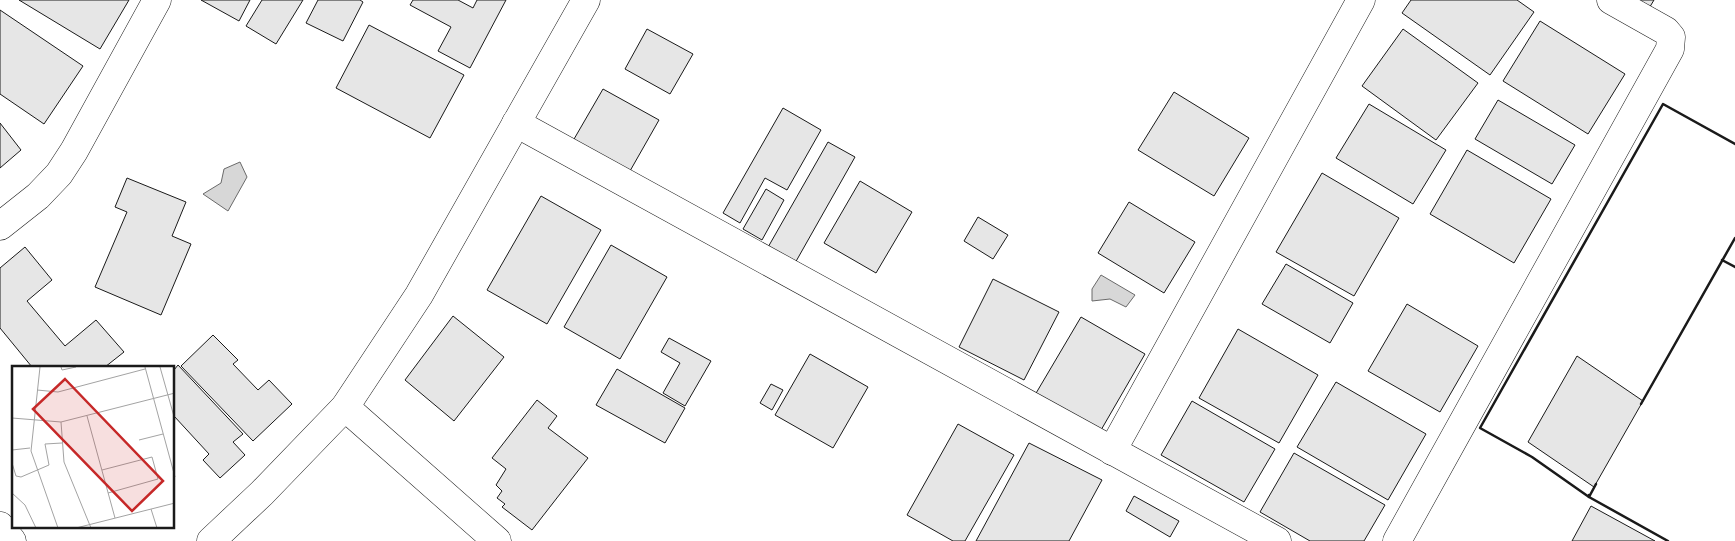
<svg xmlns="http://www.w3.org/2000/svg" width="1735" height="541" font-family="'Work Sans',sans-serif">
	<rect width="100%" height="100%" fill="#fff"/>
	<g fill="#d7d7d7" stroke="#6a6a6a">
		<polygon points="240,162 247,177 228,211 203,194 221,183 224,169"/>
		<polygon points="1101,275 1135,295 1126,307 1110,299 1092,301 1092,289"/>
	</g>
	<g fill="#e6e6e6" stroke="#1a1a1a">
		<polygon points="19,0 129,0 100,49"/>
		<polygon points="201,0 250,0 239,21"/>
		<polygon points="262,0 303,0 276,44 246,26"/>
		<polygon points="318,0 360,0 363,2 343,41 306,23"/>
		<polygon points="413,0 458,0 473,8 477,0 506,0 470,68 438,51 451,27 410,5"/>
		<polygon points="1411,0 1517,0 1534,12 1490,75 1402,13"/>
		<polygon points="1631,0 1654,0 1648,10"/>
		<polygon points="0,10 83,66 44,124 0,94"/>
		<polygon points="1540,21 1625,74 1588,134 1503,81"/>
		<polygon points="369,25 464,75 430,138 336,88"/>
		<polygon points="647,29 693,54 670,94 625,69"/>
		<polygon points="1403,29 1478,83 1436,140 1362,86"/>
		<polygon points="603,89 659,120 626,178 570,146"/>
		<polygon points="1174,92 1249,138 1214,196 1138,150"/>
		<polygon points="1498,100 1575,145 1552,184 1475,139"/>
		<polygon points="1369,104 1446,150 1413,204 1336,158"/>
		<polygon points="783,108 821,130 787,190 765,178 740,223 723,213"/>
		<polygon points="0,123 21,150 0,168"/>
		<polygon points="828,142 855,157 790,272 763,256"/>
		<polygon points="1467,150 1551,199 1514,263 1430,214"/>
		<polygon points="1322,173 1399,218 1354,296 1276,252"/>
		<polygon points="127,178 186,202 172,236 191,244 161,315 95,287 127,212 115,207"/>
		<polygon points="860,181 912,212 876,273 824,243"/>
		<polygon points="766,189 784,200 762,240 743,229"/>
		<polygon points="541,196 601,230 547,324 487,290"/>
		<polygon points="1129,202 1195,242 1164,293 1098,253"/>
		<polygon points="978,217 1008,235 993,259 964,241"/>
		<polygon points="611,245 667,277 620,359 564,327"/>
		<polygon points="25,247 52,280 27,301 65,346 96,320 124,352 105,367 32,367 0,328 0,268"/>
		<polygon points="1286,264 1353,303 1330,343 1262,304"/>
		<polygon points="993,279 1059,312 1024,380 959,347"/>
		<polygon points="1407,304 1478,346 1440,412 1368,371"/>
		<polygon points="453,316 504,357 454,421 405,380"/>
		<polygon points="1081,317 1145,354 1097,437 1032,400"/>
		<polygon points="1238,329 1318,375 1279,443 1199,398"/>
		<polygon points="213,335 238,360 233,364 258,390 269,380 292,404 253,441 181,366"/>
		<polygon points="669,338 711,361 685,406 663,393 680,363 661,352"/>
		<polygon points="810,354 868,387 833,448 775,415"/>
		<polygon points="1577,356 1643,401 1594,487 1528,442"/>
		<polygon points="178,365 243,434 233,442 245,455 220,478 203,460 209,454 174,416 174,370"/>
		<polygon points="617,369 685,408 665,443 596,405"/>
		<polygon points="1336,382 1426,434 1388,500 1297,447"/>
		<polygon points="771,384 783,390 772,410 760,403"/>
		<polygon points="537,400 557,416 548,428 588,458 532,530 502,507 505,504 497,498 502,491 496,485 506,469 492,458"/>
		<polygon points="1192,401 1275,449 1244,502 1161,455"/>
		<polygon points="958,424 1014,455 965,541 953,541 907,515"/>
		<polygon points="1029,443 1102,480 1069,541 976,541"/>
		<polygon points="1294,453 1385,505 1364,541 1310,541 1260,512"/>
		<polygon points="1134,496 1179,521 1170,537 1126,511"/>
		<polygon points="1591,506 1655,541 1572,541"/>
	</g>
	<g fill="none" stroke-linecap="round" stroke-linejoin="round">
		<g stroke="#1a1a1a" stroke-width="29">
			<g id="minor">
				<polyline points="516,123 1277,541"/>
				<polyline points="0,226 38,196 59,174 74,151 157,0"/>
				<polyline points="345,407 497,541"/>
				<polyline points="1112,451 1361,0"/>
				<polyline points="0,526 12,541"/>
				<polyline points="211,541 262,493 345,407 419,295 586,0"/>
				<polyline points="1397,541 1670,49 1671,37 1666,31 1611,0"/>
			</g>
		</g>
		<use href="#minor" stroke="#fff" stroke-width="28"/>
		<g stroke="#1a1a1a" stroke-width="2.5">
			<polyline points="1722,260 1735,267"/>
			<polyline points="1641,404 1735,238"/>
			<polyline points="1596,484 1589,497 1532,457 1480,428 1663,104 1735,144"/>
			<polyline points="1589,495 1589,497 1668,541"/>
		</g>
	</g>
	<g transform="translate(12 366)">
		<rect width="162" height="162" fill="#fff"/>
		<path fill="none" stroke="#a3a3a3" stroke-width="1" d="M28 1 19 85 46 162M49 1 50 4 64 1M133 1 163 111M148 1 163 54M25 24 46 26 133 3M75 50 103 152M0 52 49 56 163 27M49 56 52 96 79 162M127 74 151 68M0 84 18 82M0 97 4 110 9 111 37 99 33 78 50 77M90 104 140 91 146 113 96 127M0 127 13 139 24 162M139 143 145 162M64 162 163 137"/>
		<path fill="#c62828" fill-opacity="0.15" stroke="#c62828" stroke-width="2.5" d="M53 13 151 115 120 145 21 43Z"/>
		<rect width="162" height="162" fill="none" stroke="#1a1a1a" stroke-width="2.5"/>
	</g>
</svg>
